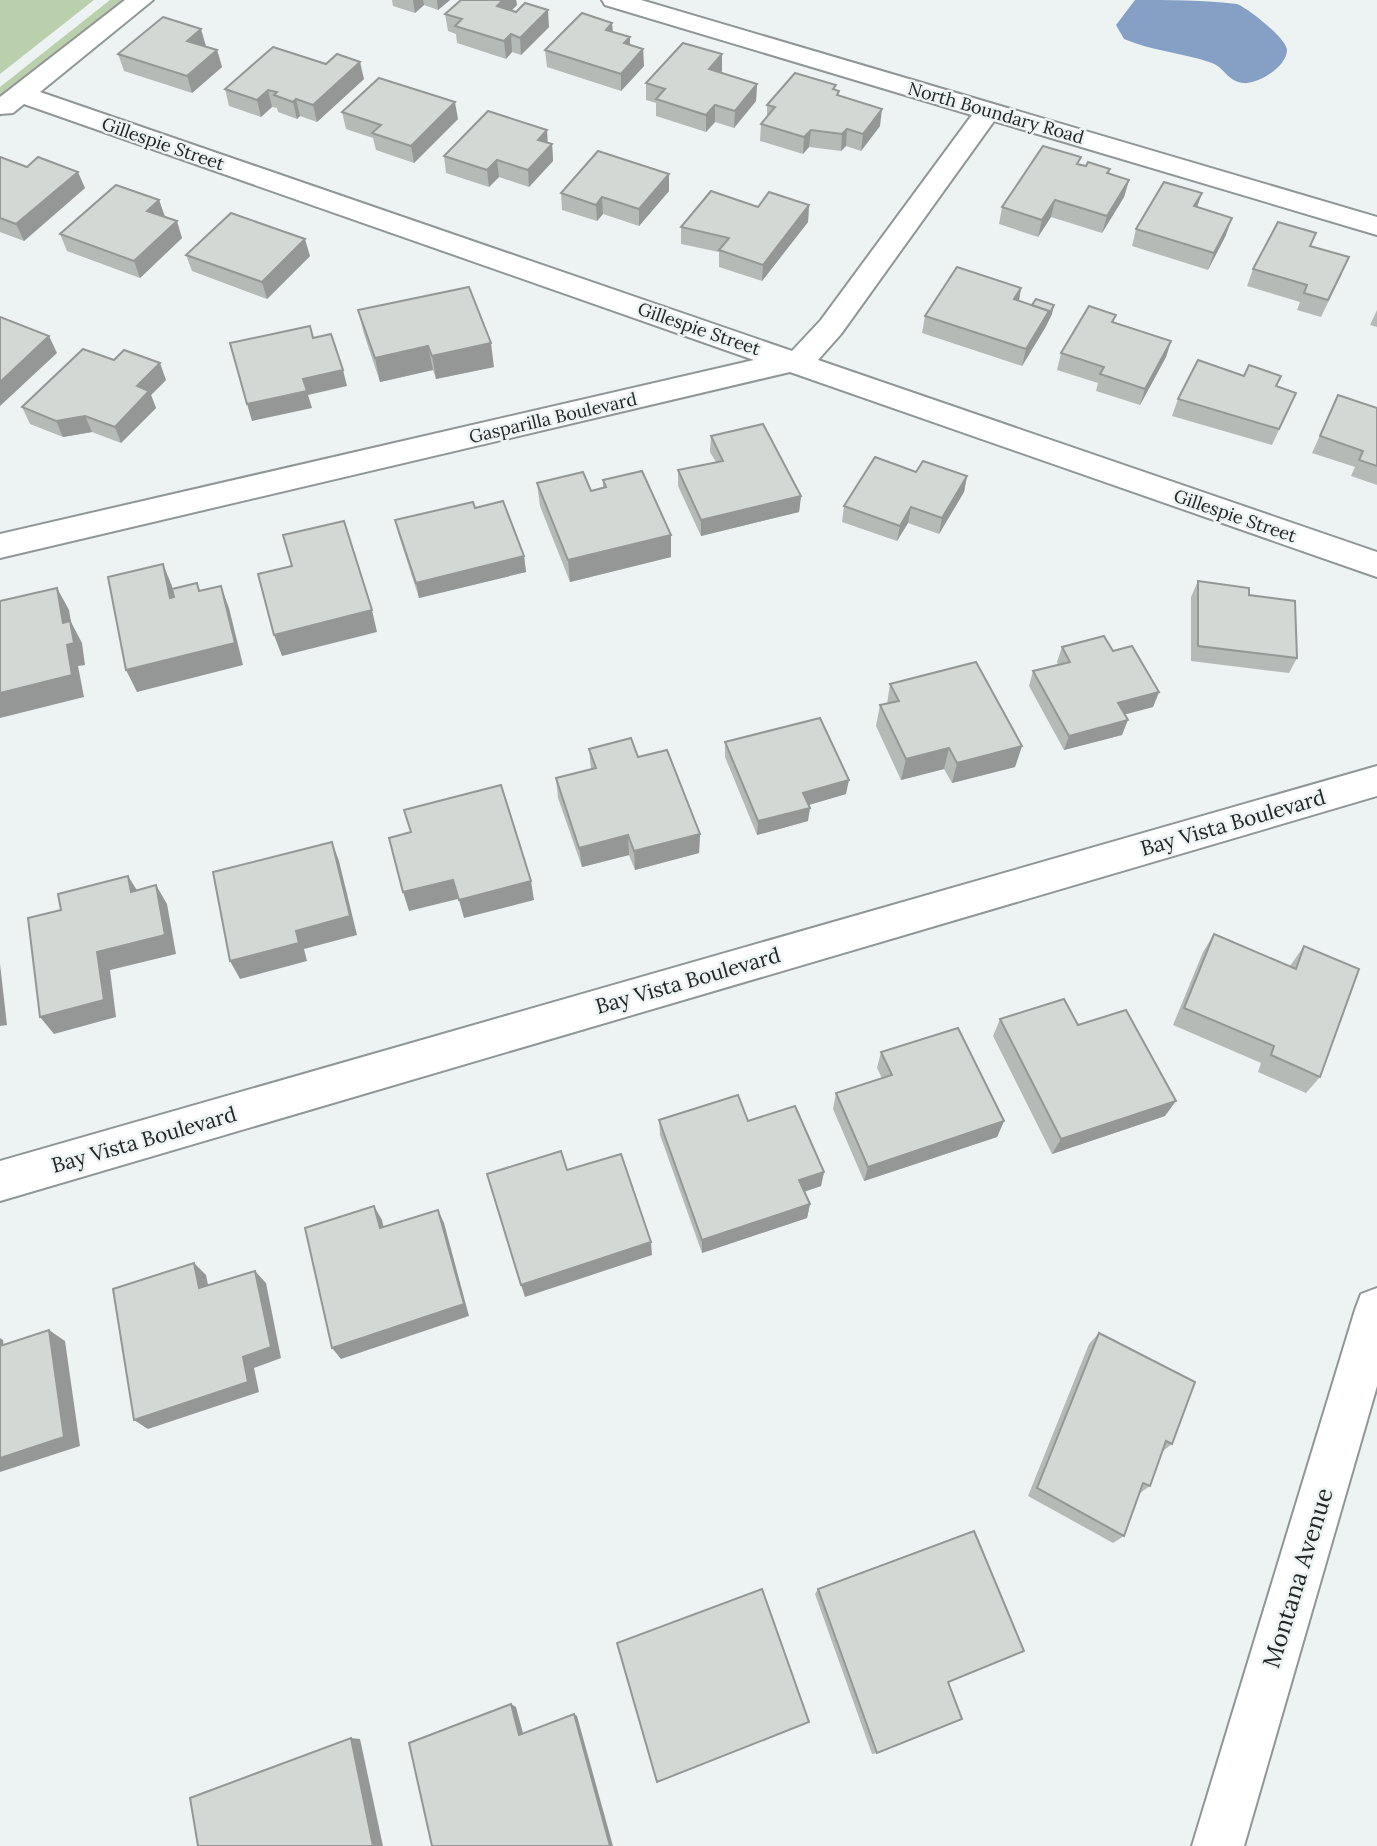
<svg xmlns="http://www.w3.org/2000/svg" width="1377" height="1846" font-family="Lora,serif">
	<rect width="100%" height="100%" fill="#edf3f3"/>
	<g fill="#bacfac">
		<polygon points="0,0 94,0 0,74"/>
		<polygon points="110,0 147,0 0,117 0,87"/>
	</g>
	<path fill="#86a0c5" d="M1135 0C1167 0 1206 0 1237 4 1248 8 1287 39 1287 50 1287 67 1257 85 1243 83 1227 81 1225 68 1212 63 1184 53 1152 51 1124 39L1116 25Z"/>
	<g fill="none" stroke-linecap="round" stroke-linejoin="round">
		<g stroke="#909695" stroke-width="4">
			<g id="minor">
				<polygon points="125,0 153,0 40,92 792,351 821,320 972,115 605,5 602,0 641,0 1377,217 1377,235 994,121 841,334 818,360 1377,552 1377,577 790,372 0,558 0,534 754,360 24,104 13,113 0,114 0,97"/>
				<polygon points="1377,766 1377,796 0,1201 0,1161"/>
				<polygon points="1377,1288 1377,1386 1244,1846 1192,1846 1355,1310 1361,1294"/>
			</g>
		</g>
		<use href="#minor" fill="#fff" fill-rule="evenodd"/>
	</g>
	<g fill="#b5bab7">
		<polygon points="392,0 450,0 438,10 424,5 415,13 393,6"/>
		<polygon points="461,0 516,0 517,5 512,10 549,27 521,55 512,52 506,59 457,43 456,34 448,31 445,14"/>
		<polygon points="612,23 613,32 630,37 630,45 643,49 644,66 621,91 547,67 545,50"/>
		<polygon points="206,46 217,50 222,67 192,93 124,71 118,54"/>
		<polygon points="722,54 722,71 721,73 757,84 756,101 734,128 715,122 706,132 656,116 656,103 646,100 646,83"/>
		<polygon points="364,79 317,122 300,116 297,119 278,112 277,108 272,107 261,117 229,106 225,89"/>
		<polygon points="835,90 839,95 880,126 861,151 846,146 841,151 809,147 803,154 760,141 761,124 767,117 767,105"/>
		<polygon points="342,112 458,119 414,163 376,150 373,138 346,129"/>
		<polygon points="548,143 552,144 553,161 529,187 499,177 489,187 446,173 444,156"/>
		<polygon points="0,157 85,188 24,241 0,232"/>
		<polygon points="1080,165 1086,166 1110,169 1109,174 1129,180 1124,197 1102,233 1051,217 1038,237 999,224 1002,207"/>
		<polygon points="669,174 669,191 639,226 603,214 597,221 562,210 561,193"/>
		<polygon points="1202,193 1197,207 1226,235 1208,270 1132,246 1136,229"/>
		<polygon points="159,200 165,217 182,238 140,278 67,251 60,234"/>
		<polygon points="809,205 808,222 762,281 719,267 719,252 681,244 681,227 758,207"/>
		<polygon points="1311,246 1342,274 1321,317 1297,310 1300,302 1247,286 1253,269"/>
		<polygon points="186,255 310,256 267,299 192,271"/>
		<polygon points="1021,288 1019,301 1052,314 1045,328 1022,366 922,333 925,316"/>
		<polygon points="358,310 494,367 436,379 433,370 380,382 364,334"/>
		<polygon points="1377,310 1377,327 1370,325"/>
		<polygon points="1114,322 1171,341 1166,357 1140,405 1096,391 1098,383 1057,370 1061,353"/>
		<polygon points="1244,376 1281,376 1277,386 1296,393 1272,445 1172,416 1178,399"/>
		<polygon points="166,380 151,395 156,408 121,443 92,432 63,437 30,424 22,407"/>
		<polygon points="1338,395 1377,408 1377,485 1351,476 1355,467 1312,453"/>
		<polygon points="711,436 801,496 799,512 701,536 678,486 678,470 716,462 710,452"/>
		<polygon points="916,472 967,476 964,492 939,534 908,523 897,541 842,522 844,506"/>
		<polygon points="603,480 671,535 671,557 570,582 540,506 537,483 591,491 603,488"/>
		<polygon points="395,520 524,556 526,572 419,598 399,536"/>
		<polygon points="1198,581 1249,595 1297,658 1289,673 1191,661 1191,597"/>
		<polygon points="1062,647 1113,651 1159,692 1153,707 1124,714 1122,735 1064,750 1029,686 1033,671 1058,665 1057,662"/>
		<polygon points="890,684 1022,746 1015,767 952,783 944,769 901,780 876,726 880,705 887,704"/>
		<polygon points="725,742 846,794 808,805 808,821 757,835 725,757"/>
		<polygon points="589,749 638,757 700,834 699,853 635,870 629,855 582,867 558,798 556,778 591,769"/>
		<polygon points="1214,934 1290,966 1304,946 1320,1077 1306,1093 1258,1072 1261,1063 1173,1025 1203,952"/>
		<polygon points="1000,1019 1078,1025 1165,1116 1052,1154 993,1036"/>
		<polygon points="881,1052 1004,1121 997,1137 864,1181 833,1109 836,1093 882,1078 877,1068"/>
		<polygon points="659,1120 748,1121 824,1172 821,1186 804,1192 810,1204 807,1218 702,1253 660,1135"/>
		<polygon points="1099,1333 1172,1444 1163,1451 1150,1486 1140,1493 1124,1536 1113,1543 1028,1496 1089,1344"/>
		<polygon points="818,1589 948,1682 877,1753 872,1754 815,1594"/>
	</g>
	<g fill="#949795">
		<polygon points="413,0 423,0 424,5 415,13"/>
		<polygon points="437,0 450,0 438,10"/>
		<polygon points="503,0 516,0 517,5 499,23 497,6"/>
		<polygon points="548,10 549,27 521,55 520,38"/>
		<polygon points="612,23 613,40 606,30"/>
		<polygon points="201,29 206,46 187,41"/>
		<polygon points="511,34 512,52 506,59 504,41"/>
		<polygon points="630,37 630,54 624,43"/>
		<polygon points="643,49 644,66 621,91 621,74"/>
		<polygon points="217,50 222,67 192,93 187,76"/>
		<polygon points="722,54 722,71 708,86 709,69"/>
		<polygon points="360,62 364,79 317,122 313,105"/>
		<polygon points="757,84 756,101 734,128 735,111"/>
		<polygon points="268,90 272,107 261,117 257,100"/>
		<polygon points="296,99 300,116 297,119 293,102"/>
		<polygon points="455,102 458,119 414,163 411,146"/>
		<polygon points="715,105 715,122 706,132 706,115"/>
		<polygon points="882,109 880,126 861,151 863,134"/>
		<polygon points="847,129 846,146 841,151 842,134"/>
		<polygon points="547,130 548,147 538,140"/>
		<polygon points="811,130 809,147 803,154 804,137"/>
		<polygon points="552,144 553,161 529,187 528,170"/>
		<polygon points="497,160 499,177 489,187 487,170"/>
		<polygon points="78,172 85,188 24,241 16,224"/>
		<polygon points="669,174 669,191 639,226 639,209"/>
		<polygon points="1129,180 1124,197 1102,233 1107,216"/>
		<polygon points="1202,193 1196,210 1194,206"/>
		<polygon points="602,197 603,214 597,221 596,205"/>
		<polygon points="159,200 165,217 147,211"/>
		<polygon points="1055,200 1051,217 1038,237 1042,220"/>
		<polygon points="809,205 808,222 762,281 763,265"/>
		<polygon points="1232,218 1226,235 1208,270 1214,253"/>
		<polygon points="177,221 182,238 140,278 134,261"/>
		<polygon points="305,239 310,256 267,299 262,282"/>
		<polygon points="1021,288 1018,305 1014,299"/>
		<polygon points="1054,305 1052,314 1045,328 1022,366 1026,349 1049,311"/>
		<polygon points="49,336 57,353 0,406 0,382"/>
		<polygon points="1171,341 1166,357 1140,405 1145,389"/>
		<polygon points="491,343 494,367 436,379 432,356"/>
		<polygon points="428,346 433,370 380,382 375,358"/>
		<polygon points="160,363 166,380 151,395 156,408 121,443 115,427 137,386"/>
		<polygon points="343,370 347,386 308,395 312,408 252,421 247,404 303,379"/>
		<polygon points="85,416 92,432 63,437 56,421"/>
		<polygon points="967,476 964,492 939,534 942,518"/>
		<polygon points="801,496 799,512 701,536 701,520"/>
		<polygon points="911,507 908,523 897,541 900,526"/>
		<polygon points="671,535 671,557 570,582 568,560"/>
		<polygon points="524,556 526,572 419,598 416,583"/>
		<polygon points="163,564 172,586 180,620 170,598"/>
		<polygon points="221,586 229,608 243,665 137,692 126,670"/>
		<polygon points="57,588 69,610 71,622 82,643 85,665 78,666 84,697 0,718 0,693 63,623"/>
		<polygon points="372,610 377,632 282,656 274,635"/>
		<polygon points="1159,692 1153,707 1112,718 1118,703"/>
		<polygon points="1128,720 1122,735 1064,750 1069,736"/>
		<polygon points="1022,746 1015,767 952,783 957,763"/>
		<polygon points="949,748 944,769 901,780 906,759"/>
		<polygon points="849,780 846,794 802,807 803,793"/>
		<polygon points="810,808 808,821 757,835 758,821"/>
		<polygon points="700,834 699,853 635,870 634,851"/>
		<polygon points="628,835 629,855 582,867 579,848"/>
		<polygon points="332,842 339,861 357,935 304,949 307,961 240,979 230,961 296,931"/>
		<polygon points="128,876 140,895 131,892"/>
		<polygon points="453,880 458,899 409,911 403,892"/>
		<polygon points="531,881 534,900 464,918 459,900"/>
		<polygon points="156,885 167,904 176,954 110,970 116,1017 54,1034 40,1017"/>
		<polygon points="0,964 7,1025 0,1026"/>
		<polygon points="1176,1101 1165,1116 1052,1154 1061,1139"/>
		<polygon points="1004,1121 997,1137 864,1181 868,1167"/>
		<polygon points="824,1172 821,1186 797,1194 799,1180"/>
		<polygon points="810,1204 807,1218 702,1253 702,1240"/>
		<polygon points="374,1206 382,1220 387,1241 380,1228"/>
		<polygon points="438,1210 444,1223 469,1316 341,1359 332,1348"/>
		<polygon points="651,1242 652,1255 525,1297 521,1285"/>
		<polygon points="194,1263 206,1275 211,1300 199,1288"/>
		<polygon points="255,1271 266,1283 281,1358 254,1368 259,1392 148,1429 134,1420 243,1357"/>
		<polygon points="49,1330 65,1341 80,1446 0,1472 0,1458"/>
		<polygon points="0,1338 3,1340 5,1360 0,1357"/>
		<polygon points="511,1704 516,1707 524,1737 519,1735"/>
		<polygon points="574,1714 577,1716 613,1846 610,1846"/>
		<polygon points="351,1738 360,1739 383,1846 373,1846"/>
	</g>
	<g fill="#d3d8d5" stroke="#949795" stroke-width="2">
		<polygon points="461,0 503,0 497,6 516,12 525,3 548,10 520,38 511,34 504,41 455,26 462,19 445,14"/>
		<polygon points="582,13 612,23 606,30 630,37 624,43 643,49 621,74 545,50"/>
		<polygon points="163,17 201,29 187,41 217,50 187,76 118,54"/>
		<polygon points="683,43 722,54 709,69 757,84 735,111 715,105 706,115 656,99 665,89 646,83"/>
		<polygon points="273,47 326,64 337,54 360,62 313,105 296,99 293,102 274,95 277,92 268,90 257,100 225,89"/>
		<polygon points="795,73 836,85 833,89 839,91 837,95 882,109 863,134 847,129 842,134 811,130 804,137 761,124 775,107 767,105"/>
		<polygon points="379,78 455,102 411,146 372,133 381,125 342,112"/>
		<polygon points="488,111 547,130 538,140 552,144 528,170 497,160 487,170 444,156"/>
		<polygon points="1043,146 1081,157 1077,164 1086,166 1088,162 1110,169 1107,173 1129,180 1107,216 1055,200 1042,220 1002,207"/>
		<polygon points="598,151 669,174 639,209 602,197 596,205 561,193"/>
		<polygon points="0,157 27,167 38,157 78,172 16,224 0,218"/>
		<polygon points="1164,182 1202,193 1194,206 1232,218 1214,253 1136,229"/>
		<polygon points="116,185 159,200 147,211 177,221 134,261 60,234"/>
		<polygon points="711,191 758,207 769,192 809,205 763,265 719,250 729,238 681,227"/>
		<polygon points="231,213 305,239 262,282 186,255"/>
		<polygon points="1278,222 1316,233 1310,246 1349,257 1328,300 1304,293 1307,285 1253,269"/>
		<polygon points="957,267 1021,288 1014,299 1049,311 1026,349 925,316"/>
		<polygon points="469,287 491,343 432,356 428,346 375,358 358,310"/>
		<polygon points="1036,299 1054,305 1048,316 1049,311 1032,305"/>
		<polygon points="1089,306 1116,315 1112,322 1171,341 1145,389 1100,374 1104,367 1061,353"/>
		<polygon points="0,317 49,336 0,382"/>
		<polygon points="310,326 313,338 331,334 343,370 303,379 307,391 247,404 230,343"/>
		<polygon points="83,349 114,360 124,350 160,363 137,386 149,391 115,427 85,416 56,421 22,407"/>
		<polygon points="1198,360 1244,376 1249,365 1281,376 1276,386 1296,393 1279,429 1178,399"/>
		<polygon points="1338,395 1377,408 1377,466 1359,460 1363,451 1320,436"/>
		<polygon points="763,424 801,496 701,520 678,470 723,461 711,436"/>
		<polygon points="875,457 916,472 923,461 967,476 942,518 911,507 900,526 844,506"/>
		<polygon points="642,471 671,535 568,560 537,483 583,472 591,491 606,487 603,480"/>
		<polygon points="503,501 524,556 416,583 395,520 473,502 475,508"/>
		<polygon points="344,521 372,610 274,635 258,574 292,566 283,535"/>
		<polygon points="163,564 170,598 174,597 172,589 197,583 199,591 221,586 235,643 126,670 108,577"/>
		<polygon points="1198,581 1249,588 1249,595 1295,601 1297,658 1198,646"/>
		<polygon points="57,588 63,623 70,621 74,643 67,645 72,675 0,693 0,601"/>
		<polygon points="1104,636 1113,651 1132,646 1159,692 1118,703 1128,720 1069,736 1033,671 1070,662 1062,647"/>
		<polygon points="976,662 1022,746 957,763 949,748 906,759 880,705 899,701 890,684"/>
		<polygon points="820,718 849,780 803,793 810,808 758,821 725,742"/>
		<polygon points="631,738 638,757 667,750 700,834 634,851 628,835 579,848 556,778 596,768 589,749"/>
		<polygon points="501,785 531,881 459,900 453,880 403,892 389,838 411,832 404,810"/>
		<polygon points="332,842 350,916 296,931 299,943 230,961 213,872"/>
		<polygon points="128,876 131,892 156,885 165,935 97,952 104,1000 40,1017 28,918 61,910 58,894"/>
		<polygon points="1214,934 1296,969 1304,946 1359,969 1320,1077 1271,1055 1274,1046 1184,1008"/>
		<polygon points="1064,999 1078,1025 1126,1010 1176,1101 1061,1139 1000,1019"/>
		<polygon points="958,1028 1004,1121 868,1167 836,1093 892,1075 881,1052"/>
		<polygon points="738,1095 748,1121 795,1106 824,1172 799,1180 810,1204 702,1240 659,1120"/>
		<polygon points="561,1151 567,1170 621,1154 651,1242 521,1285 487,1174"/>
		<polygon points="374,1206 380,1228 438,1210 464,1304 332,1348 305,1228"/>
		<polygon points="194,1263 199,1288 255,1271 271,1347 243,1357 248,1382 134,1420 113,1289"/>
		<polygon points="49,1330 64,1437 0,1458 0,1346"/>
		<polygon points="1099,1333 1195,1382 1172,1444 1166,1441 1150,1486 1143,1483 1124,1536 1037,1488"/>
		<polygon points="974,1531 1024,1651 948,1682 962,1719 877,1753 818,1589"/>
		<polygon points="762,1589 809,1722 657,1782 617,1643"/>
		<polygon points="511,1704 519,1735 574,1714 610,1846 432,1846 409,1743"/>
		<polygon points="351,1738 373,1846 198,1846 190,1798"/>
	</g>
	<g text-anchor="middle" stroke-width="5" stroke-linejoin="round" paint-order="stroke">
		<g font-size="18" fill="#232626" stroke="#edf3f3">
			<text transform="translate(996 113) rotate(16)" y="6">North Boundary Road</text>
			<text transform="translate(163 144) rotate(19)" y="6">Gillespie Street</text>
			<text transform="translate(699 329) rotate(19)" y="6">Gillespie Street</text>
			<text transform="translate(553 418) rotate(-13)" y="6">Gasparilla Boulevard</text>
			<text transform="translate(1235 516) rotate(19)" y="6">Gillespie Street</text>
		</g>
		<g font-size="21" fill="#232626" stroke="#edf3f3">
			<text transform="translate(1233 823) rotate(-16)" y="7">Bay Vista Boulevard</text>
			<text transform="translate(688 981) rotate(-16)" y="7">Bay Vista Boulevard</text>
			<text transform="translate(144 1140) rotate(-16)" y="7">Bay Vista Boulevard</text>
		</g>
		<g font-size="24" fill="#232626" stroke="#edf3f3">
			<text transform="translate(1298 1578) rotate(-73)" y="8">Montana Avenue</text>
		</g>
	</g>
</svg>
